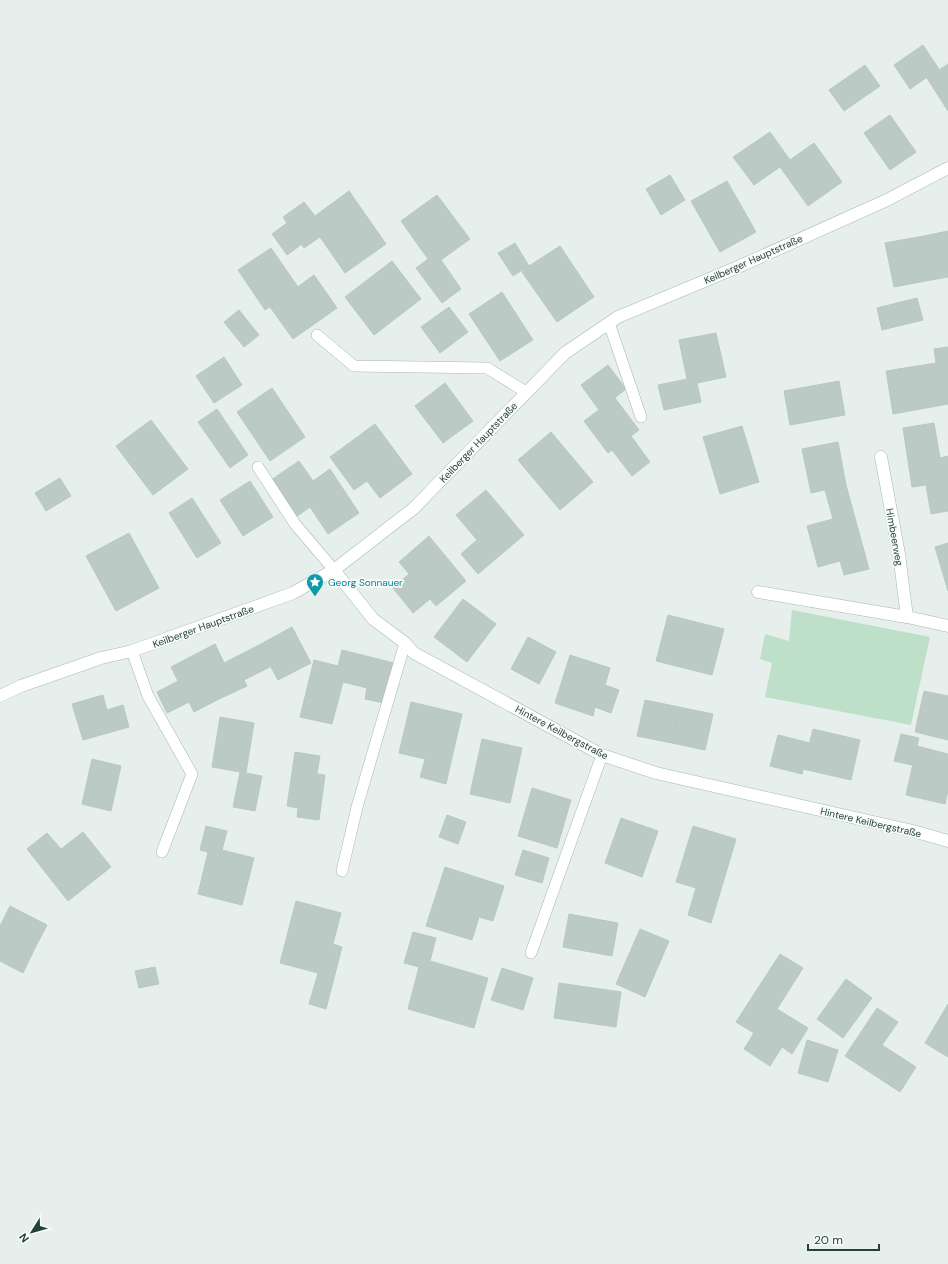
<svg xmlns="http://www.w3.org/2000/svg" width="948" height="1264" font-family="'DM Sans',sans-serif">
	<rect width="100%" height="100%" fill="#e6efeb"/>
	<polygon fill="#bfe0c8" points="792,610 930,637 911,725 765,697 772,663 760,659 765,634 789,641"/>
	<g fill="#bbcac4" stroke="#b8c9c2">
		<polygon points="923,45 939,69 910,89 894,65"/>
		<polygon points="948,64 948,111 927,78"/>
		<polygon points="865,65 880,86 844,111 829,90"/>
		<polygon points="890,115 916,152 890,170 864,133"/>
		<polygon points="770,132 790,160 754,185 733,157"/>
		<polygon points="814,143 842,182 808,206 780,167"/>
		<polygon points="670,175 685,200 661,215 646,189"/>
		<polygon points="727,181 756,232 720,252 691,201"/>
		<polygon points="349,191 386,244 345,273 320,237 304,248 283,217 304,202 315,216"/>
		<polygon points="437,195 470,239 441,260 461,289 442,303 416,268 428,259 401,221"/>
		<polygon points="287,223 302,244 287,255 272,234"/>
		<polygon points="948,231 948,277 931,280 924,236"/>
		<polygon points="924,236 931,280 894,287 885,243"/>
		<polygon points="515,243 529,266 513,276 498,253"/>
		<polygon points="560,246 594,297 557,322 522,272 529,266"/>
		<polygon points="271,248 298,287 265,310 238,270"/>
		<polygon points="392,261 421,299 374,335 345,297"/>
		<polygon points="314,275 337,308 293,339 270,307"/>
		<polygon points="502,292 533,340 500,361 469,314"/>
		<polygon points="917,298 923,320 882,330 877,308"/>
		<polygon points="449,307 468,332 440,353 421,327"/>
		<polygon points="239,310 259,335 244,347 224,322"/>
		<polygon points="716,333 726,377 697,383 701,402 664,410 658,385 687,379 679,340"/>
		<polygon points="948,347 948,404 893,414 886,371 936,363 934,349"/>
		<polygon points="224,357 242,385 214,403 196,376"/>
		<polygon points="608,365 626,389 599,410 581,385"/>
		<polygon points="839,381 845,415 790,425 784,391"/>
		<polygon points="445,383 473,421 443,443 415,406"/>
		<polygon points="272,388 305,437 270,461 237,412"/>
		<polygon points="615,398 639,430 608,453 584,421"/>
		<polygon points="217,409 248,455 230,468 198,422"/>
		<polygon points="151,420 188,469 153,495 116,446"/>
		<polygon points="934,423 940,458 948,456 948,511 931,514 926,485 912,487 903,428"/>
		<polygon points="375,424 412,474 380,498 367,481 354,490 330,457"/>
		<polygon points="742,426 759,482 720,494 703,437"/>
		<polygon points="551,432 593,482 560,510 518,460"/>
		<polygon points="631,436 650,462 632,476 612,450"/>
		<polygon points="838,442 846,485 811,493 802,449"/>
		<polygon points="299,461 313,481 330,469 359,513 328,534 310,507 296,517 271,480"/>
		<polygon points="60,478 71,496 46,511 35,493"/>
		<polygon points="250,481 273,517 243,536 220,500"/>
		<polygon points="846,485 869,569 844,575 840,561 818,567 807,526 833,519 825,490"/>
		<polygon points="486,490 524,535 478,574 461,554 477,540 456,515"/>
		<polygon points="192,498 221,543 197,558 169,513"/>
		<polygon points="129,533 159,588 116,611 86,556"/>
		<polygon points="429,536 466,581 436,606 399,562"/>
		<polygon points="948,543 948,591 935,547"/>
		<polygon points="409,574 430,599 413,613 393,588"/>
		<polygon points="463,599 496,624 467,662 434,637"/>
		<polygon points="668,615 724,629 712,675 656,661"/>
		<polygon points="292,627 311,663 278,680 259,645"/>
		<polygon points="528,637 556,652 539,684 511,669"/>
		<polygon points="215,644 224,663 259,645 270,667 244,680 247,686 217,700 194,655"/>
		<polygon points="342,650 394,663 384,703 365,699 367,688 343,682 332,724 300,717 314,660 338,666"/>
		<polygon points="194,655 217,700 194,712 189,702 167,713 157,692 178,681 171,667"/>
		<polygon points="570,655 610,668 605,685 619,690 611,713 595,707 593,716 555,703"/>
		<polygon points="924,691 948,696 948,740 915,732"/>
		<polygon points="103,695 107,710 123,705 129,727 83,740 72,704"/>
		<polygon points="645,700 679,707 672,743 637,736"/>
		<polygon points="411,702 462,714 446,784 420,777 425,759 399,753"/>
		<polygon points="679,707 713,714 705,750 672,743"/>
		<polygon points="220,717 254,723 246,773 212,767"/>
		<polygon points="813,729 860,740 851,780 803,769"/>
		<polygon points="901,734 919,738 912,765 894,761"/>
		<polygon points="778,735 810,743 802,774 770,766"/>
		<polygon points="482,739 522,748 510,803 470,794"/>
		<polygon points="917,746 948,754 948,790 945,804 906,795"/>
		<polygon points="295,752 320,756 317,774 325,775 319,820 297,817 298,808 287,806"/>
		<polygon points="92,759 121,766 111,811 82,804"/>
		<polygon points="240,772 262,776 255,811 233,807"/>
		<polygon points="532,788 571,800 557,848 518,836"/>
		<polygon points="447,815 466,822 458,844 439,837"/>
		<polygon points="621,818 658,831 642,877 605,863"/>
		<polygon points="206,826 227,831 222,850 254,858 242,905 198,894 208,852 200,850"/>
		<polygon points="693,826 736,839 711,923 688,915 696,888 676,882"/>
		<polygon points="83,832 111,867 68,901 27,849 47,833 61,849"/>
		<polygon points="523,850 549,858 542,883 515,875"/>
		<polygon points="445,867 504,886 493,921 479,917 472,940 426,926"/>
		<polygon points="296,901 341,913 333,944 342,947 326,1009 309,1004 318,973 280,963"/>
		<polygon points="10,906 47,925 34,950 0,933 0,926"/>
		<polygon points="569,914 618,923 612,956 563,947"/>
		<polygon points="640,929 669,941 645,997 616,984"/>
		<polygon points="413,932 436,938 430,961 488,978 474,1028 408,1009 419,967 404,963"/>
		<polygon points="0,933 34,950 23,973 0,961"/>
		<polygon points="780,954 803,968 777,1009 808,1028 792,1054 782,1047 770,1066 744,1049 754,1033 736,1022"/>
		<polygon points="155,967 159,984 139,988 135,971"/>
		<polygon points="502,968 533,978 523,1010 491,1000"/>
		<polygon points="846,979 872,998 843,1038 817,1019"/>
		<polygon points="559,983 621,992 616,1027 554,1018"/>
		<polygon points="948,1004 948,1057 925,1043"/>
		<polygon points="877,1008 898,1022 882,1045 916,1067 900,1092 845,1056"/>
		<polygon points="807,1040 838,1050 828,1082 798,1073"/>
	</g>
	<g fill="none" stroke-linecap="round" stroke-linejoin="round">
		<g stroke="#a8b8b2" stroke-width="12">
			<g id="service">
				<polyline points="609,323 641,417"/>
				<polyline points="317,335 354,366 487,368 526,392"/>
				<polyline points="258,467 295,524 334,570"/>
				<polyline points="132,651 148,696 192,774 162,852"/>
				<polyline points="342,871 357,807 405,643"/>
				<polyline points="531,953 602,755"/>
			</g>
		</g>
		<g stroke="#a8b8b2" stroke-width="13">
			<g id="minor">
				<polyline points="881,457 899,554 907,617"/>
				<polyline points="334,570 373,619 405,643 414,653 602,755 656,773 913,831 948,841"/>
				<polyline points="758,592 907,617 948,626"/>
				<polyline points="0,696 21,686 101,658 132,651 293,593 334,570 414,508 565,353 618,317 738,267 887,200 948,168"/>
			</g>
		</g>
		<use href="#service" stroke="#fff" stroke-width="11"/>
		<use href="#minor" stroke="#fff" stroke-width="12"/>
	</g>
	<defs>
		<g id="sight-pin" transform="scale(0.9)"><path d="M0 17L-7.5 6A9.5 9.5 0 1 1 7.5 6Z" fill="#0f9aa8" stroke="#f7fbf9"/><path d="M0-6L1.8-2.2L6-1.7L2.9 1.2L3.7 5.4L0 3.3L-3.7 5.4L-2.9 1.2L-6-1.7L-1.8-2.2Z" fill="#fff"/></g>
	</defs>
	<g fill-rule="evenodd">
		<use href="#sight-pin" x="315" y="582"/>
	</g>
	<g text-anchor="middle" stroke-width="3.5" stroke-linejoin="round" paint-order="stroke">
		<g font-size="10" fill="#24423a" stroke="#f7fbf9">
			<text transform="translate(753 259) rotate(-24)" y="4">Keilberger Hauptstraße</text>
			<text transform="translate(478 442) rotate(-46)" y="4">Keilberger Hauptstraße</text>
			<text transform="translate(895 537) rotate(80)" y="4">Himbeerweg</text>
			<text transform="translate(203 626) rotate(-20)" y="4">Keilberger Hauptstraße</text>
			<text transform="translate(562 732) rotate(28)" y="4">Hintere Keilbergstraße</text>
			<text transform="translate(871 822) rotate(13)" y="4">Hintere Keilbergstraße</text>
		</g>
		<g font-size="10" fill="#0d838f" stroke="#f7fbf9" text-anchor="start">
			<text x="328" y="586">Georg Sonnauer</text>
		</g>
	</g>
	<g transform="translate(32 1232) rotate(233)" stroke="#f7fbf9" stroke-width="3" paint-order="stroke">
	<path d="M0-3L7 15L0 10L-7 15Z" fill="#24423a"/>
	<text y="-6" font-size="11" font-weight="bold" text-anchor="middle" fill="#24423a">N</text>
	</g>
	<path d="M808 1244v6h71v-6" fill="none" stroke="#24423a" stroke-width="2"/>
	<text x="814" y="1244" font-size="12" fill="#24423a" stroke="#f7fbf9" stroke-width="3" paint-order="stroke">20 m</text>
</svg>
